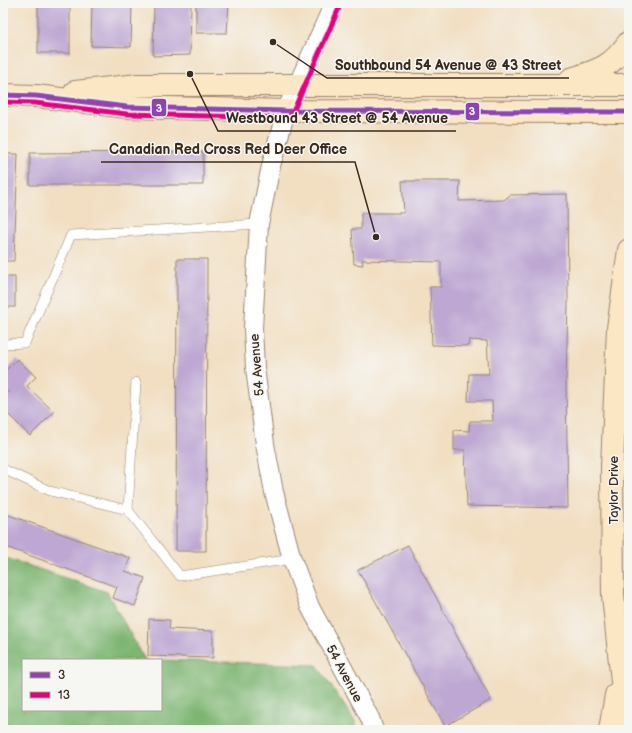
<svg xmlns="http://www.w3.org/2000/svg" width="632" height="733" font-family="'Balsamiq Sans',sans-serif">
	<rect width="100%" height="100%" fill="#f6f6f2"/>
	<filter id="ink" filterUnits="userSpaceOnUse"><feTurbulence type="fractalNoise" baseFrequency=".025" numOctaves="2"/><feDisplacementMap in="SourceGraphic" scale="8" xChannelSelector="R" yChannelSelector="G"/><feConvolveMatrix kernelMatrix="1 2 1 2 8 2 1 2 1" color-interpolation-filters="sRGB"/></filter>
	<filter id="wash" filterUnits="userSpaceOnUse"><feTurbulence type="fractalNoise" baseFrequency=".012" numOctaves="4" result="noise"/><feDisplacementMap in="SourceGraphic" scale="16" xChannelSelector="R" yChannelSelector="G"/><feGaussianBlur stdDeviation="0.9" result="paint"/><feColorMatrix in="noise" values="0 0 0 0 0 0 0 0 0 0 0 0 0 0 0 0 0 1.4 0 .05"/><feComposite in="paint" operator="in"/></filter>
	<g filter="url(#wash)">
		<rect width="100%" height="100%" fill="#f2dfc2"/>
		<polygon fill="#7db572" stroke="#5c7048" points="3,557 107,592 145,660 147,660 23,660 23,710 161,710 161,660 317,665 356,723 356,730 3,730"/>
		<g id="blocks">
			<g fill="#bea7d3">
				<rect x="38" y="3" width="32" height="50"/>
				<polygon points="92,3 132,3 131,47 91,46"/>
				<polygon points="154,3 191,3 190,55 153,56"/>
				<polygon points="196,3 229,3 227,33 196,33"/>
				<polygon points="203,152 203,185 30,185 30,153"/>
				<polygon points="3,154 18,154 14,261 3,261"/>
				<polygon points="402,181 460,181 459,201 504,200 510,195 567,194 568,304 566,381 568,508 467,506 465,450 454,450 454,430 469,431 470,421 493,421 492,401 468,401 469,374 489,374 487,341 469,340 468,346 432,345 430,287 441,287 441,262 362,260 363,265 354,264 352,229 361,229 361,213 404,213"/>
				<polygon points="177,259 207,259 206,551 176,551"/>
				<rect x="3" y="277" width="12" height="30"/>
				<polygon points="17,359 36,377 27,386 54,412 30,436 3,409 3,399 9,393 3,387 3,373"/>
				<polygon points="3,513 130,558 125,571 145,578 135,606 113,598 117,587 3,546"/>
				<polygon points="408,545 491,700 445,726 358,570"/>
				<polygon points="149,619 170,620 169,629 213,631 213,658 148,656"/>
			</g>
		</g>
	</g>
	<g filter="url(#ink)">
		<use href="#blocks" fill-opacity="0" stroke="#968470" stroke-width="1"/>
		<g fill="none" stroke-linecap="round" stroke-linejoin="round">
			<g stroke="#968470" stroke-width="10">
				<g id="lane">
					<polyline points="3,344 25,343 71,235 259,224"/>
					<polyline points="3,469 50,491 128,510 180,576 292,559"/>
					<polyline points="128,510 136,382"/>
				</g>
			</g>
			<g stroke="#968470" stroke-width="20">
				<polyline id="street" points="334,3 286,111 271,166 259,224 253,328 255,368 265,444 274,492 292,559 310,607 370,718 374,730"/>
			</g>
			<g stroke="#968470" stroke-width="24">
				<g id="secondary">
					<path d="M571 79C600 70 611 67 629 42"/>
					<polyline points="75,92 138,85 629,85"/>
					<polyline points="3,95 36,96 127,107 286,111 629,112"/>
					<polyline points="610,730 616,695"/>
					<polyline points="627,730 613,595 612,466 618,328 629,250"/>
				</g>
			</g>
			<use href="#lane" stroke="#fff" stroke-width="9"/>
			<use href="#street" stroke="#fff" stroke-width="18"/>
			<use href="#secondary" stroke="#fbe7c3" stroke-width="22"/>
			<g stroke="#f6f6f2" stroke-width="8">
				<polyline id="bus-1" points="3,95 36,96 127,107 286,111 629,112"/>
			</g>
			<g stroke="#f6f6f2" stroke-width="8">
				<polyline id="bus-2" points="3,102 35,103 127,114 288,118 292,114 340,6"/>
			</g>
			<use href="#bus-1" stroke="#8e44ad" stroke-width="5"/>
			<use href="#bus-2" stroke="#e5007d" stroke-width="5"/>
		</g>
	</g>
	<g text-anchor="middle" stroke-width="3" stroke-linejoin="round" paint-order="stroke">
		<g font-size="13" fill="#3b2a1e" stroke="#f6f6f2">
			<text transform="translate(256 365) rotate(-95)" y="5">54 Avenue</text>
			<text transform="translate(613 490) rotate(-90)" y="5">Taylor Drive</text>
			<text transform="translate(345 673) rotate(62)" y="5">54 Avenue</text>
		</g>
	</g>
	<path fill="none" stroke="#3b2a1e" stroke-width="1.5" d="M273 42L327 78H569M190 74L218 131H456M376 237L355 162H101"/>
	<g fill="#3b2a1e" stroke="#f6f6f2" stroke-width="1.5">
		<circle cx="273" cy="42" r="4"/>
		<circle cx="190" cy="74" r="4"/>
		<circle cx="376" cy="237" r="4"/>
	</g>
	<g font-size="14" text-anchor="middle" font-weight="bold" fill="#3b2a1e" stroke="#f6f6f2" stroke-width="3" stroke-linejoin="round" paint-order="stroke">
		<text x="448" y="70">Southbound 54 Avenue @ 43 Street</text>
		<text x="337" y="123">Westbound 43 Street @ 54 Avenue</text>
		<text x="228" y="154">Canadian Red Cross Red Deer Office</text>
	</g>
	<g stroke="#f6f6f2" stroke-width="1.5">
		<rect x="151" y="98" width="16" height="19" rx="4" fill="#8e44ad"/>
		<rect x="465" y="102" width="15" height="19" rx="4" fill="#8e44ad"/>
	</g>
	<g font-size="11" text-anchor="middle" font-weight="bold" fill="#fff">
		<text x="159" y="112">3</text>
		<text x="472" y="115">3</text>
	</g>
	<rect width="632" height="733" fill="none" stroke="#f6f6f2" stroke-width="16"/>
	<rect x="22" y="659" width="140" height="52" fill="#f6f6f2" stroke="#aba49d"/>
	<rect x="30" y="672" width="20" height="6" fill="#8e44ad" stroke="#aba49d"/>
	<text x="58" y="679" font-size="12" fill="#3b2a1e">3</text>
	<rect x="30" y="692" width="20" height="6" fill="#e5007d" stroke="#aba49d"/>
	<text x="58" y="699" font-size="12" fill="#3b2a1e">13</text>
</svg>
